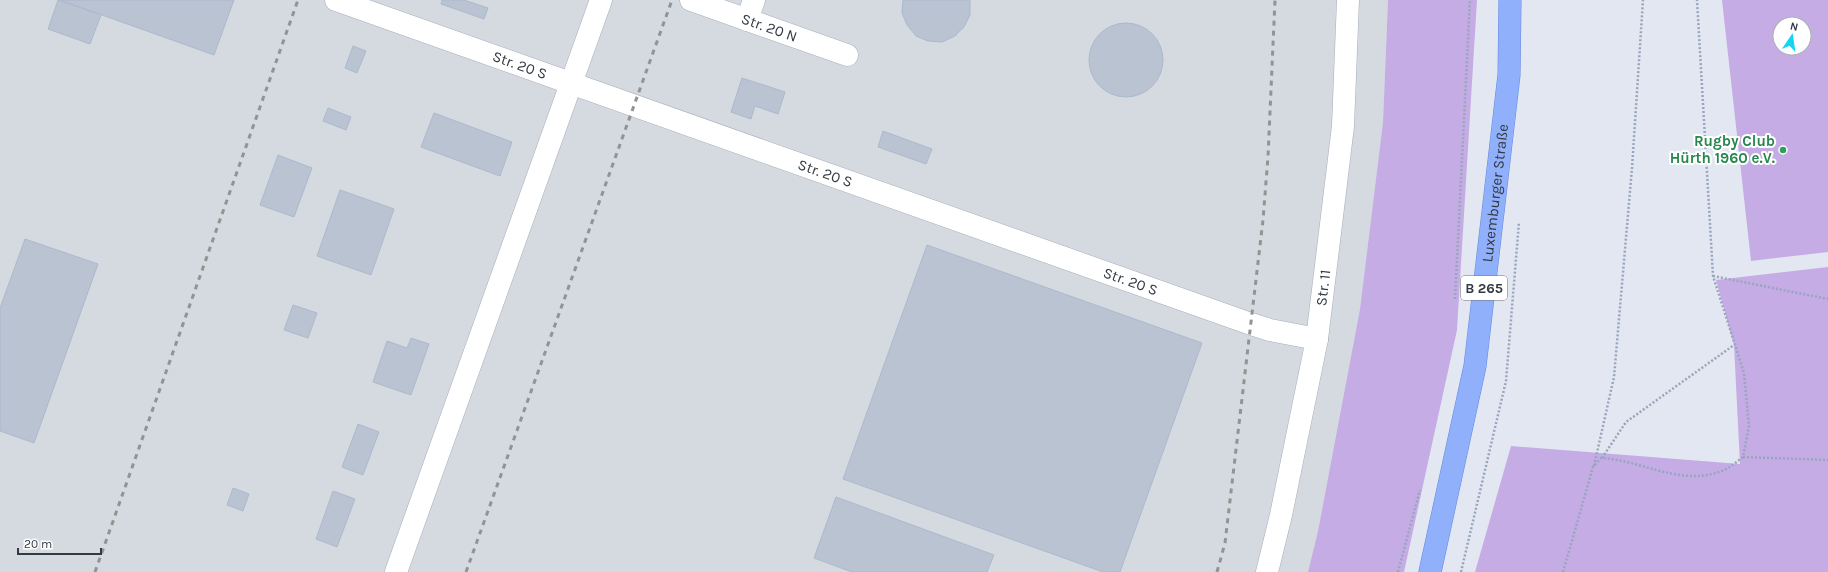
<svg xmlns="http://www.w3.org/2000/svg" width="1828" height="572" font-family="Karla,sans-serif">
	<rect width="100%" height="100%" fill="#e3e7f1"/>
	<polygon fill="#d5dae0" points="0,0 1388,0 1383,122 1360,309 1318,531 1308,572 0,572"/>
	<g fill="#c5ace5" fill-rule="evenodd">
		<polygon points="1388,0 1477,0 1457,330 1404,572 1308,572 1318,531 1360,309 1383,122"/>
		<path d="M1722 0H1828V252L1751 261ZM1780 24H1804V48H1780Z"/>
		<polygon points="1828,267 1828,572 1475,572 1511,446 1740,464 1734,345 1716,280"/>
	</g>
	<g fill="#b9c3d2" stroke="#acb9cd">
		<polygon points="58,0 101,15 90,44 48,29"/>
		<polygon points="60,0 234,0 214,55"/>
		<polygon points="442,0 464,0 488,8 484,19 441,4"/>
		<polygon points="903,0 970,0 970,15 964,27 955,36 942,42 928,41 916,36 907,25 902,13"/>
		<circle cx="1126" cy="60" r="37"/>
		<polygon points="353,46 366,51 357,73 345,68"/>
		<polygon points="742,78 785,92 778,114 755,106 751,119 731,112"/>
		<polygon points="328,108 351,117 346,130 323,121"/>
		<polygon points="434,113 512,142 500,176 421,147"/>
		<polygon points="883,131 932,149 926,164 878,147"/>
		<polygon points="278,155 312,168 294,217 260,205"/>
		<polygon points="340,190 394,209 371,275 317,256"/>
		<polygon points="25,239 98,264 34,443 0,431 0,308"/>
		<polygon points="927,245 1202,343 1120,572 1103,572 843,479"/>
		<polygon points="293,305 317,313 308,338 284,330"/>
		<polygon points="411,338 429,344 411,395 373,382 387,341 407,348"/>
		<polygon points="358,424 379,432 363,475 342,467"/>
		<polygon points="233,488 249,494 243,511 227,505"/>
		<polygon points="333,491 355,499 337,547 316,539"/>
		<polygon points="836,497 994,555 987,572 852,572 814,558"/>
	</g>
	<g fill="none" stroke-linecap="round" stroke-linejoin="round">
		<g stroke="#a6aebc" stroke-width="23">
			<g id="minor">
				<path id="s1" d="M336 0 1251 324 1270 330 1317 339"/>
				<path id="s2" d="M691 0 847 55"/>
				<polyline points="747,20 754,0"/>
				<polyline points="396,572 601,0"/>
				<path id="s3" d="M1267 572 1281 515 1317 339 1343 126 1348 0"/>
			</g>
		</g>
		<g stroke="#6289e0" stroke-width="23">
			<g id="major">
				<path id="s4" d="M1430 572 1475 366 1509 75 1510 0"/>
			</g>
		</g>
		<g stroke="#97a5bd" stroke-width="2.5" stroke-dasharray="2 2" stroke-linecap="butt">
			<polyline points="1713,276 1828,299"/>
			<polyline points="1455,299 1470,0"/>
			<polyline points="1743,457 1828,460"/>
			<polyline points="1602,458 1626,422 1734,345"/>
			<polyline points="1594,466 1614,377 1632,168 1643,0"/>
			<polyline points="1398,572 1420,490"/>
			<polyline points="1461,572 1506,381 1519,222"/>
			<path d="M1563 572 1593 467 1601 458C1643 460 1686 490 1728 468 1733 465 1738 461 1743 457L1749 426 1744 373 1713 276 1697 0"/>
		</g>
		<use href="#minor" stroke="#fff" stroke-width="22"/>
		<use href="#major" stroke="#91b0fb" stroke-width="22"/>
		<g stroke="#939393" stroke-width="3" stroke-dasharray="5 5" stroke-linecap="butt">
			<polyline points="95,572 298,0"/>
			<polyline points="466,572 672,0"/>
			<polyline points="1217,572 1225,543 1263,220 1268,157 1275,0"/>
		</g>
	</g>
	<circle fill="#2e9e5b" stroke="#fff" stroke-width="1.5" cx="1783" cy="150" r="4"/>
	<g text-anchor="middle" stroke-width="4" stroke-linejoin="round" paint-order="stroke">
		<rect fill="#fff" stroke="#70747b" stroke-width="1" x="1461" y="276" width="46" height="24" rx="3"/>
		<g font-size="14" font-weight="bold" fill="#333942">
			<text x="1484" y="293">B 265</text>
		</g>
		<g font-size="15" fill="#333942" stroke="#fff">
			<text dy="5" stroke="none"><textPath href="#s2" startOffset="83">Str. 20 N</textPath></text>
			<text dy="5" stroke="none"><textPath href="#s1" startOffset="195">Str. 20 S</textPath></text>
			<text dy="5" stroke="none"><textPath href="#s1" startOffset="519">Str. 20 S</textPath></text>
			<text dy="5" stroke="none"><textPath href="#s4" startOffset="385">Luxemburger Straße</textPath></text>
			<text dy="5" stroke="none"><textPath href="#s1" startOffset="843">Str. 20 S</textPath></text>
			<text dy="5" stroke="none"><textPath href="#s3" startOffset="290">Str. 11</textPath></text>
		</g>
		<g font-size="15" font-weight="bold" fill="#27864d" stroke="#fff" text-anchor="end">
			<text x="1775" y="146">Rugby Club<tspan x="1775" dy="17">Hürth 1960 e.V.</tspan></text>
		</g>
	</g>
	<g transform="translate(1792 36) rotate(13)"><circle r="19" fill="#ffffff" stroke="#adb0b3"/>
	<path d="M0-3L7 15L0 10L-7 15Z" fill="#16d5f4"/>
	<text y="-6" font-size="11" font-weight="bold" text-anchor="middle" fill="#333942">N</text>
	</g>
	<path d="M18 548v6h83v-6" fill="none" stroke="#333942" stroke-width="2"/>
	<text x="24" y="548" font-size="12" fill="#333942" stroke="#ffffff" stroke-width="3" paint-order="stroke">20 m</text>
</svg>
